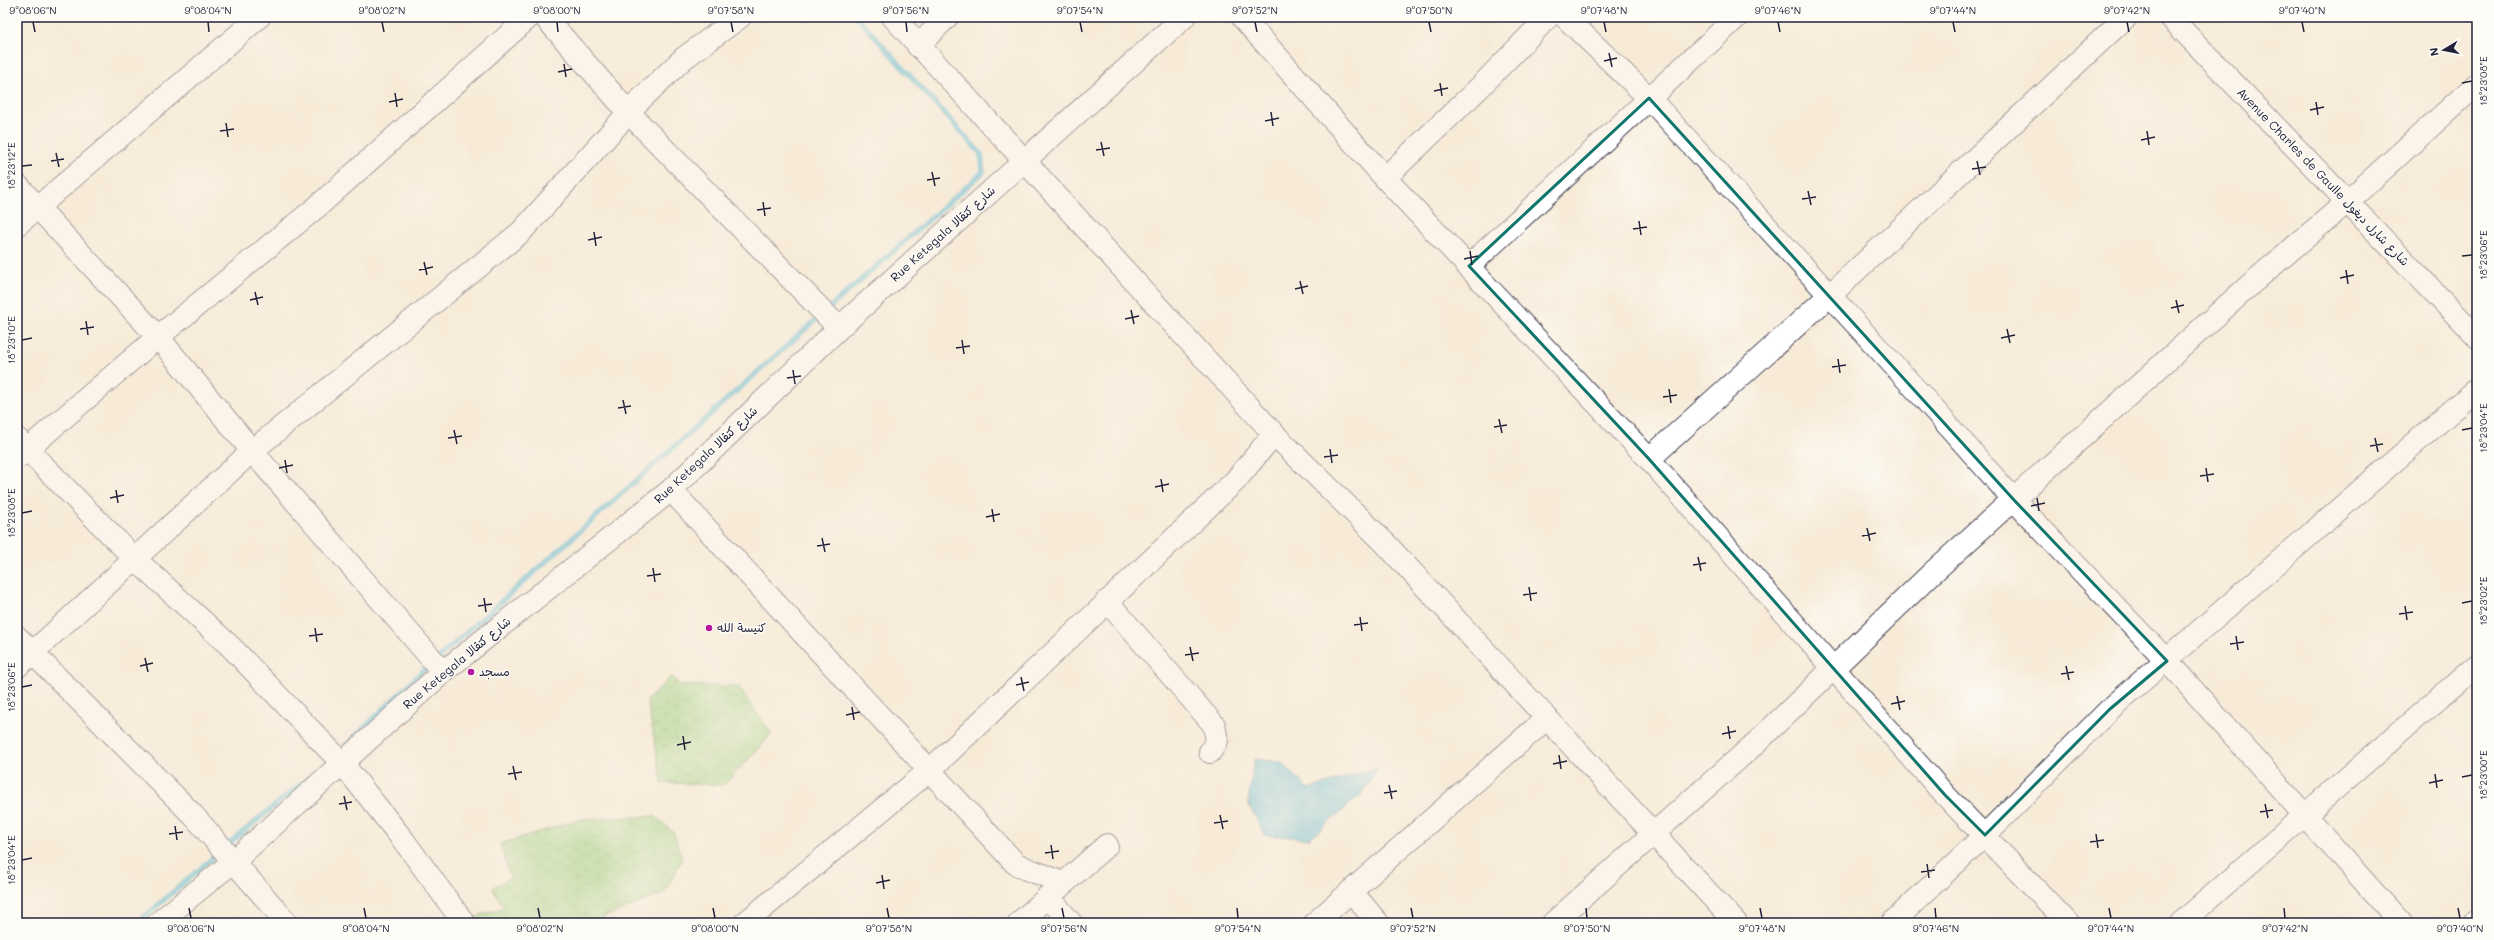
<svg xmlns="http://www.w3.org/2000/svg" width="2494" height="940" font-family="Mali,'Playpen Sans Arabic',sans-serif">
	<defs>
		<pattern id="wetland-marsh" width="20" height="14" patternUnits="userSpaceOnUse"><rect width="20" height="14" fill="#9bd487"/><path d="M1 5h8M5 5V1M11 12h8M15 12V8" fill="none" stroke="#85b675"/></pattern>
		<pattern id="water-ripples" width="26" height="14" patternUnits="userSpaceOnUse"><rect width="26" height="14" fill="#58b9d6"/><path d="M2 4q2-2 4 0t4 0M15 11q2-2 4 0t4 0" fill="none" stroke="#4896af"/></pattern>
	</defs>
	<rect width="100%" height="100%" fill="#fdfcf7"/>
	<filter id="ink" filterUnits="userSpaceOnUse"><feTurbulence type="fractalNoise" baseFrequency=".025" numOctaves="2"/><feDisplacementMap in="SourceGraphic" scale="8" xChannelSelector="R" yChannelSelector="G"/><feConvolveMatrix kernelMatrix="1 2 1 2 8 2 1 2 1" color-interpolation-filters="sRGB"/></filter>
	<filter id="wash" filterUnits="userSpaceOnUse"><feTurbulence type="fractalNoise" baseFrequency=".012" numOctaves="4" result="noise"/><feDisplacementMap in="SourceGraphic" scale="16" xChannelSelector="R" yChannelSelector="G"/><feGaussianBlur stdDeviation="0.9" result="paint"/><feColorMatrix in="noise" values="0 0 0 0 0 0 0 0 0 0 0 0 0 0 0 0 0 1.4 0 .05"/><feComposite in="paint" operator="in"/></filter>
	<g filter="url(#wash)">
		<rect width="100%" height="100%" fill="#f7ebd8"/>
		<g fill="url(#wetland-marsh)" stroke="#5e7b61">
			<polygon points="672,676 679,685 738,686 772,734 724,785 662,783 647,700"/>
			<polygon points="655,816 674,833 682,859 665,893 589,923 469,923 480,915 504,907 492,888 510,878 500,844 581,819"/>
		</g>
		<polygon fill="url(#water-ripples)" stroke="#3d6e88" points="1254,759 1281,762 1309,789 1379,767 1363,793 1309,839 1264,835 1248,803"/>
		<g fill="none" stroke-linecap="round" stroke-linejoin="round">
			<g stroke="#58b9d6" stroke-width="5.5">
				<polyline points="828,309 983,172 981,154 857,17"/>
				<polyline points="438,658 819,317"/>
				<polyline points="342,749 430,664"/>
				<polyline points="227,845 328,762"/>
				<polyline points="137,923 216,855"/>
			</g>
		</g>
	</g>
	<g filter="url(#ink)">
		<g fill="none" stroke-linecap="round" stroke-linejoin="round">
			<g stroke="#424053" stroke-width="24">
				<g id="minor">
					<polyline points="545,17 629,113 839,328"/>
					<polyline points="893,17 1274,434 1385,543 1736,923"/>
					<polyline points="1242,17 1385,178 1649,459 1945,795 2068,923"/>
					<polyline points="1565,17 1649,98 1921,395 2014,500 2167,661 2401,923"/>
					<polyline points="2170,17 2477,337"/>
					<polyline points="918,46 947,17"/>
					<polyline points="1385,178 1479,88 1548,17"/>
					<polyline points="17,185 158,337 252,451 443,672"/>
					<polyline points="17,225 259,17"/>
					<polyline points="1469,266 1737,17"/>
					<polyline points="17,439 135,559 232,648 342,763 404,841 464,923"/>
					<polyline points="17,458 158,337 318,206 529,17"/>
					<polyline points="1649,459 1829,296 2126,17"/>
					<path d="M671 490 1015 863C1030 873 1048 874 1062 884"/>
					<polyline points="1107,601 1214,725 1217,741 1210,752"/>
					<polyline points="17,637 194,816 287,923"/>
					<polyline points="17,667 252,451 521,232 639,101 684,58 740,17"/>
					<polyline points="1351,891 1378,923"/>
					<polyline points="1048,896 1071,923"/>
					<polyline points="158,923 234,861 443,672 671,490 839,328 1184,17"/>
					<polyline points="745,923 930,770 1235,481 1274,434"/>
					<polyline points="1019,923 1107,845"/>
					<polyline points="1315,923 1547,718"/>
					<polyline points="1553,923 1757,742 1931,574 2251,284 2347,202 2477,84"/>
					<polyline points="1892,923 1985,835 2110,709 2477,389"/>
					<polyline points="2181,923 2477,665"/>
					<polyline points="2475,923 2477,921"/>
				</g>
			</g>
			<use href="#minor" stroke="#fff" stroke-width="22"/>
		</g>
	</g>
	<path d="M0 0H2494V940H0ZM1649 98 2014 500 2167 661 2110 709 1985 835 1945 795 1649 459 1469 266Z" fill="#f7ebd8" fill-opacity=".55" fill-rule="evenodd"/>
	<path fill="none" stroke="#0f766e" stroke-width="3" stroke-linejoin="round" d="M1649 98 2014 500 2167 661 2110 709 1985 835 1945 795 1649 459 1469 266Z"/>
	<path fill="none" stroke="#22223b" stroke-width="1.5" d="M33 22 35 32M208 22 209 32M382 22 384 32M557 22 558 32M731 22 733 32M906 22 907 32M1080 22 1082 32M1255 22 1257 32M1429 22 1431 32M1604 22 1606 32M1778 22 1780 32M1953 22 1955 32M2127 22 2129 32M2302 22 2304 32M1609 53 1612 67M1604 61 1617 58M564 64 566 77M558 72 572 69M1440 83 1442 96M2462 83 2472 81M1434 91 1448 88M395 93 397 107M389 102 403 99M2316 102 2318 115M2310 110 2324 107M1271 112 1273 126M1265 121 1279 118M226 123 228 137M220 131 234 129M2147 131 2149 145M2141 140 2155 137M1101 142 1104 156M1096 150 1110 148M56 153 59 167M51 161 64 159M1977 161 1980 175M22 166 32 165M1972 169 1986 167M932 172 935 186M927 180 940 178M1808 191 1811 205M1802 199 1816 197M763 202 765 216M757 210 771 208M1639 221 1641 235M1633 229 1647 227M594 232 596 246M588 240 602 237M1470 251 1472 265M2462 256 2472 255M1464 259 1478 256M424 262 427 275M419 270 433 267M2346 270 2348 284M2340 278 2354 275M1300 281 1303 294M1295 289 1308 286M255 292 258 305M250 300 263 297M2176 300 2179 313M2171 308 2184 305M1131 310 1134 324M1125 319 1139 316M86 321 88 335M80 329 94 327M2007 329 2010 343M2001 338 2015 335M22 340 32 338M962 340 964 354M956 348 970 346M1838 359 1840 373M1832 367 1846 365M793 370 795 384M787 378 801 376M1669 389 1671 403M1663 397 1677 395M623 400 626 414M618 408 631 406M1499 419 1502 433M1494 427 1507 425M454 430 457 444M2462 430 2472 428M448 438 462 436M2375 438 2378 452M2370 446 2383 444M1330 449 1332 463M1324 457 1338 455M285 460 287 473M279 468 293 465M2206 468 2208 482M2200 476 2214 474M1161 479 1163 492M1155 487 1169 484M116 490 118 503M110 498 124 495M2037 498 2039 511M2031 506 2045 503M992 509 994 522M22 513 32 511M986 517 1000 514M1867 528 1870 541M1862 536 1876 533M822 538 825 552M817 546 830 544M1698 557 1701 571M1693 565 1706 563M653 568 655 582M647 576 661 574M1529 587 1531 601M1523 595 1537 593M484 598 486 612M2462 603 2472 601M478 606 492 604M2405 606 2407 620M2399 614 2413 612M1360 617 1362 631M1354 625 1368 623M315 628 317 642M309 636 323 634M2236 636 2238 650M2230 644 2244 642M1190 647 1193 661M1185 655 1199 653M145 658 148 672M140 666 153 663M2066 666 2069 680M2061 674 2074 672M1021 677 1024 691M1016 685 1029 682M22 687 32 685M1897 696 1900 710M1891 704 1905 701M852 707 854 720M846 715 860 712M1728 726 1730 739M1722 734 1736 731M683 736 685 750M677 745 691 742M1559 755 1561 769M1553 764 1567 761M513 766 516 780M508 774 522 772M2435 774 2437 788M2462 777 2472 775M2429 783 2443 780M1389 785 1392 799M1384 793 1397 791M344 796 347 810M339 804 352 802M2265 804 2268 818M2260 812 2273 810M1220 815 1223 829M1214 823 1228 821M175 826 177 840M169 834 183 832M2096 834 2098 848M2090 842 2104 840M1051 845 1053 859M1045 853 1059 851M22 860 32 858M1927 864 1929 878M1921 872 1935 870M882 875 884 889M876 883 890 880M189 908 191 918M364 908 366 918M538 908 540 918M713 908 715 918M887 908 889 918M1062 908 1064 918M1237 908 1238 918M1411 908 1413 918M1586 908 1587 918M1760 908 1762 918M1935 908 1936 918M2109 908 2111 918M2284 908 2285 918M2458 908 2460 918"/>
	<g fill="#b5179e" stroke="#fdfcf7" stroke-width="1.5">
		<circle cx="709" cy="628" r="4"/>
		<circle cx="471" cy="672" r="4"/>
	</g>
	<g text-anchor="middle" stroke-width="3" stroke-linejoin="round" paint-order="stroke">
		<g font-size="12" fill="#22223b" stroke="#fdfcf7">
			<text transform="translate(2323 177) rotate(46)" y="4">Avenue Charles de Gaulle شارع شارل ديغول</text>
			<text transform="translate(943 234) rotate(-42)" y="4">Rue Ketegala شارع كتقالا</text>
			<text transform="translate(706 455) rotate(-43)" y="4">Rue Ketegala شارع كتقالا</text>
			<text transform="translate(457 663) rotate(-40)" y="4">Rue Ketegala شارع كتقالا</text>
		</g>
		<g font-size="12" fill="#22223b" stroke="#fdfcf7" text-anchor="start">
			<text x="717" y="632">كنيسة الله</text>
			<text x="479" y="676">مسجد</text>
		</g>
	</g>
	<rect width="2494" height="940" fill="none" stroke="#fdfcf7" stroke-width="44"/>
	<g transform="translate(2444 50) rotate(260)" stroke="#fdfcf7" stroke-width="3" paint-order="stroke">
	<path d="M0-3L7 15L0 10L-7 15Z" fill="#22223b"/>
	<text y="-6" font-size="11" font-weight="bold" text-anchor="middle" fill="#22223b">N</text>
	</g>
	<rect x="22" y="22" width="2450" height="896" fill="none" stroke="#22223b" stroke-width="1.5"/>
	<g font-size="10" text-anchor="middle" fill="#22223b">
		<text x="33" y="14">9°08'06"N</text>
		<text x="208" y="14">9°08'04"N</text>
		<text x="382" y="14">9°08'02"N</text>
		<text x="557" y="14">9°08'00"N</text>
		<text x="731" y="14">9°07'58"N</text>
		<text x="906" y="14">9°07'56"N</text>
		<text x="1080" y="14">9°07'54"N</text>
		<text x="1255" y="14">9°07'52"N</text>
		<text x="1429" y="14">9°07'50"N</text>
		<text x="1604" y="14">9°07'48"N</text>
		<text x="1778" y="14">9°07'46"N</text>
		<text x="1953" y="14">9°07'44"N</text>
		<text x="2127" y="14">9°07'42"N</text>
		<text x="2302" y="14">9°07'40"N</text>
		<text transform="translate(2483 81) rotate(-90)" y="4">18°23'08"E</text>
		<text transform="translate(11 166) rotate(-90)" y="4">18°23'12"E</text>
		<text transform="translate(2483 255) rotate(-90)" y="4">18°23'06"E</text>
		<text transform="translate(11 340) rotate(-90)" y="4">18°23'10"E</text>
		<text transform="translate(2483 428) rotate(-90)" y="4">18°23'04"E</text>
		<text transform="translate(11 513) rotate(-90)" y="4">18°23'08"E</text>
		<text transform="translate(2483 601) rotate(-90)" y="4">18°23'02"E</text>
		<text transform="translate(11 687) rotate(-90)" y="4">18°23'06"E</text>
		<text transform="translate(2483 775) rotate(-90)" y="4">18°23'00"E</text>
		<text transform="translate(11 860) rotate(-90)" y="4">18°23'04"E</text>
		<text x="191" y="932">9°08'06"N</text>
		<text x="366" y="932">9°08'04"N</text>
		<text x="540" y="932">9°08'02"N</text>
		<text x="715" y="932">9°08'00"N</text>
		<text x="889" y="932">9°07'58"N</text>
		<text x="1064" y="932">9°07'56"N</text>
		<text x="1238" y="932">9°07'54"N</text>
		<text x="1413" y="932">9°07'52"N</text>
		<text x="1587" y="932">9°07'50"N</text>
		<text x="1762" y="932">9°07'48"N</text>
		<text x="1936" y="932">9°07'46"N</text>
		<text x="2111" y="932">9°07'44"N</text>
		<text x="2285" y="932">9°07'42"N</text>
		<text x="2460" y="932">9°07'40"N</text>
	</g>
</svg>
